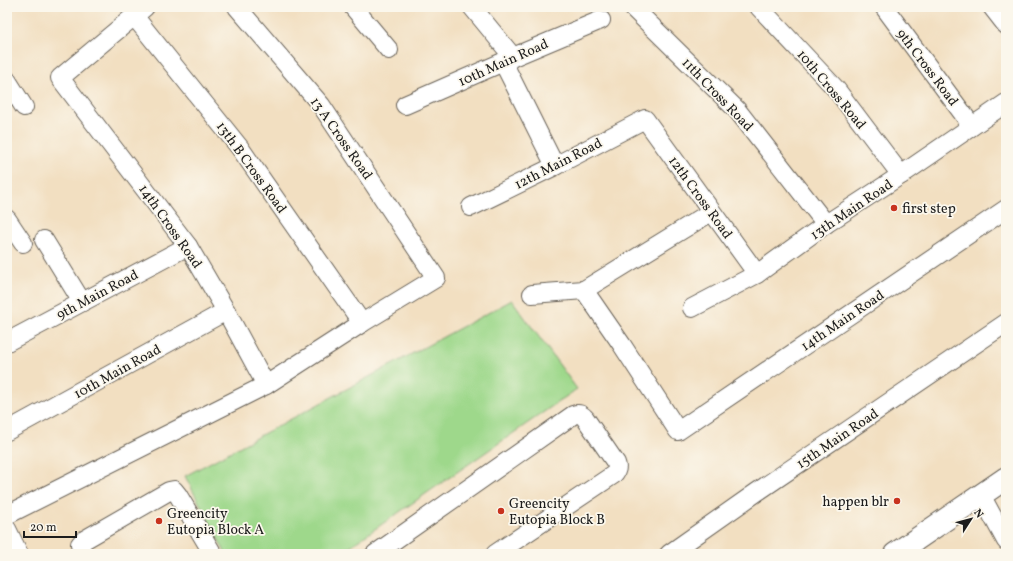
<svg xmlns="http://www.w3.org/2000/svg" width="1013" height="561" font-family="Vollkorn,serif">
	<rect width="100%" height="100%" fill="#fbf7ec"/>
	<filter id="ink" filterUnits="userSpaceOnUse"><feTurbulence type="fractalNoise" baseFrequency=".025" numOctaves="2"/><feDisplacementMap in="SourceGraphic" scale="8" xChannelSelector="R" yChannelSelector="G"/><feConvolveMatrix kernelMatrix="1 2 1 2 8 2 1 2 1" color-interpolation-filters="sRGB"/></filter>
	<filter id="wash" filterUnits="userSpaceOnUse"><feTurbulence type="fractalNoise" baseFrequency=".012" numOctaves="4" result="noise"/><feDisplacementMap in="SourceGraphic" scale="16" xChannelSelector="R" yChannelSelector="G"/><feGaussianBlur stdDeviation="0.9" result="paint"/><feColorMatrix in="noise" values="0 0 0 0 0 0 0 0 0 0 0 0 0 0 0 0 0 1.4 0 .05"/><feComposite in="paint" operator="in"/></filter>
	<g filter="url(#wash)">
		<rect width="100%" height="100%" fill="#f2dfc1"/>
		<polygon fill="#9ed88b" stroke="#5d7a54" points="512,300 577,389 339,554 226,554 185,476"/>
	</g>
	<g filter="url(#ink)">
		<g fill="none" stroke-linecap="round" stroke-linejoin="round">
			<g stroke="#676056" stroke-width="20">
				<g id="street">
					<polyline points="145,7 60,78 188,246 226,311 266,385"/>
					<polyline points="353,7 389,50"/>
					<polyline points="472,7 513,57"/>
					<polyline points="632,7 737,110 826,224"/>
					<polyline points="759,7 836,89 901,175"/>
					<polyline points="884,7 972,126"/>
					<polyline points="992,7 1006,25"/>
					<polyline points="134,16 240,148 362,323"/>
					<polyline points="503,62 555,166"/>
					<polyline points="7,80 24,107"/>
					<polyline points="405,105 503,62 513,57 601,20"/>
					<polyline points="471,207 555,166 645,119 757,274"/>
					<polyline points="7,219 23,243"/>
					<polyline points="44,240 82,302"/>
					<polyline points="584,290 622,345 678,431 1006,209"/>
					<polyline points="532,294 584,290 711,212"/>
					<polyline points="692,308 757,274 826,224 901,175 1006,103"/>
					<polyline points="7,342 188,246"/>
					<polyline points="7,431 226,311"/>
					<polyline points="981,495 1006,541"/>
					<polyline points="7,515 266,385 362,323 436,278 321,105 237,7"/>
					<polyline points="7,529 19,554"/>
					<polyline points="82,554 80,544 84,540 169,491 174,490 178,495 213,554"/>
					<path d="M375 554 573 415C579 413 581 414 585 418L616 463C618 468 617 471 613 475L495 554"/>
					<polyline points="669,554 757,492 1006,323"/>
				</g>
			</g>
			<g stroke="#676056" stroke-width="24">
				<polyline id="secondary" points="895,554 1006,478"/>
			</g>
			<use href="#street" stroke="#fff" stroke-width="18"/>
			<use href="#secondary" stroke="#fff" stroke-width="22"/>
		</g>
	</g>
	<g fill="#c8321e" stroke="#fbf7ec" stroke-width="1.5">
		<circle cx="894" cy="208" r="4"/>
		<circle cx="897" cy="501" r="4"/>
		<circle cx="501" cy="511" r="4"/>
		<circle cx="159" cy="521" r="4"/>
	</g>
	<g text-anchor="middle" stroke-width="3.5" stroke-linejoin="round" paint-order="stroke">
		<g font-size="14" fill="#1c1c1c" stroke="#fbf7ec">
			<text transform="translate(503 62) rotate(-24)" y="5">10th Main Road</text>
			<text transform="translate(928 67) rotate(53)" y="5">9th Cross Road</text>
			<text transform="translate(832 89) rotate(50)" y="5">10th Cross Road</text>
			<text transform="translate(718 94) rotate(46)" y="5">11th Cross Road</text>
			<text transform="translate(342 138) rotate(55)" y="5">13 A Cross Road</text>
			<text transform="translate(558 163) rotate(-27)" y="5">12th Main Road</text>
			<text transform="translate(252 167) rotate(54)" y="5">13th B Cross Road</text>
			<text transform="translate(701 197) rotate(54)" y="5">12th Cross Road</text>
			<text transform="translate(851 209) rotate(-34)" y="5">13th Main Road</text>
			<text transform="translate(171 226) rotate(55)" y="5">14th Cross Road</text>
			<text transform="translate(97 294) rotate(-28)" y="5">9th Main Road</text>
			<text transform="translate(842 320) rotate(-34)" y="5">14th Main Road</text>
			<text transform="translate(117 371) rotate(-29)" y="5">10th Main Road</text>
			<text transform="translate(837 438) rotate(-34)" y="5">15th Main Road</text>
		</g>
		<g font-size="14" fill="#1c1c1c" stroke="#fbf7ec" text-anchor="start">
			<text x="902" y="213">first step</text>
			<text x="889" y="506" text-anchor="end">happen blr</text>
			<text x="509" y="508">Greencity<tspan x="509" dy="16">Eutopia Block B</tspan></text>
			<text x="167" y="518">Greencity<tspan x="167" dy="16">Eutopia Block A</tspan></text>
		</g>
	</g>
	<rect width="1013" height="561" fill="none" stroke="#fbf7ec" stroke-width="24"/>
	<g transform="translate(971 519) rotate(54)" stroke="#fbf7ec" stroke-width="3" paint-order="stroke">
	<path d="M0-3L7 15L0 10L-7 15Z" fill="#1c1c1c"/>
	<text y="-6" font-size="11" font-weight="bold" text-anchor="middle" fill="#1c1c1c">N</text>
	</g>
	<path d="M24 531v6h52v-6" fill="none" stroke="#1c1c1c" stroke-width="2"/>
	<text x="30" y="531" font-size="12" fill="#1c1c1c" stroke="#fbf7ec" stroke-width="3" paint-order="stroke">20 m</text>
</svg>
